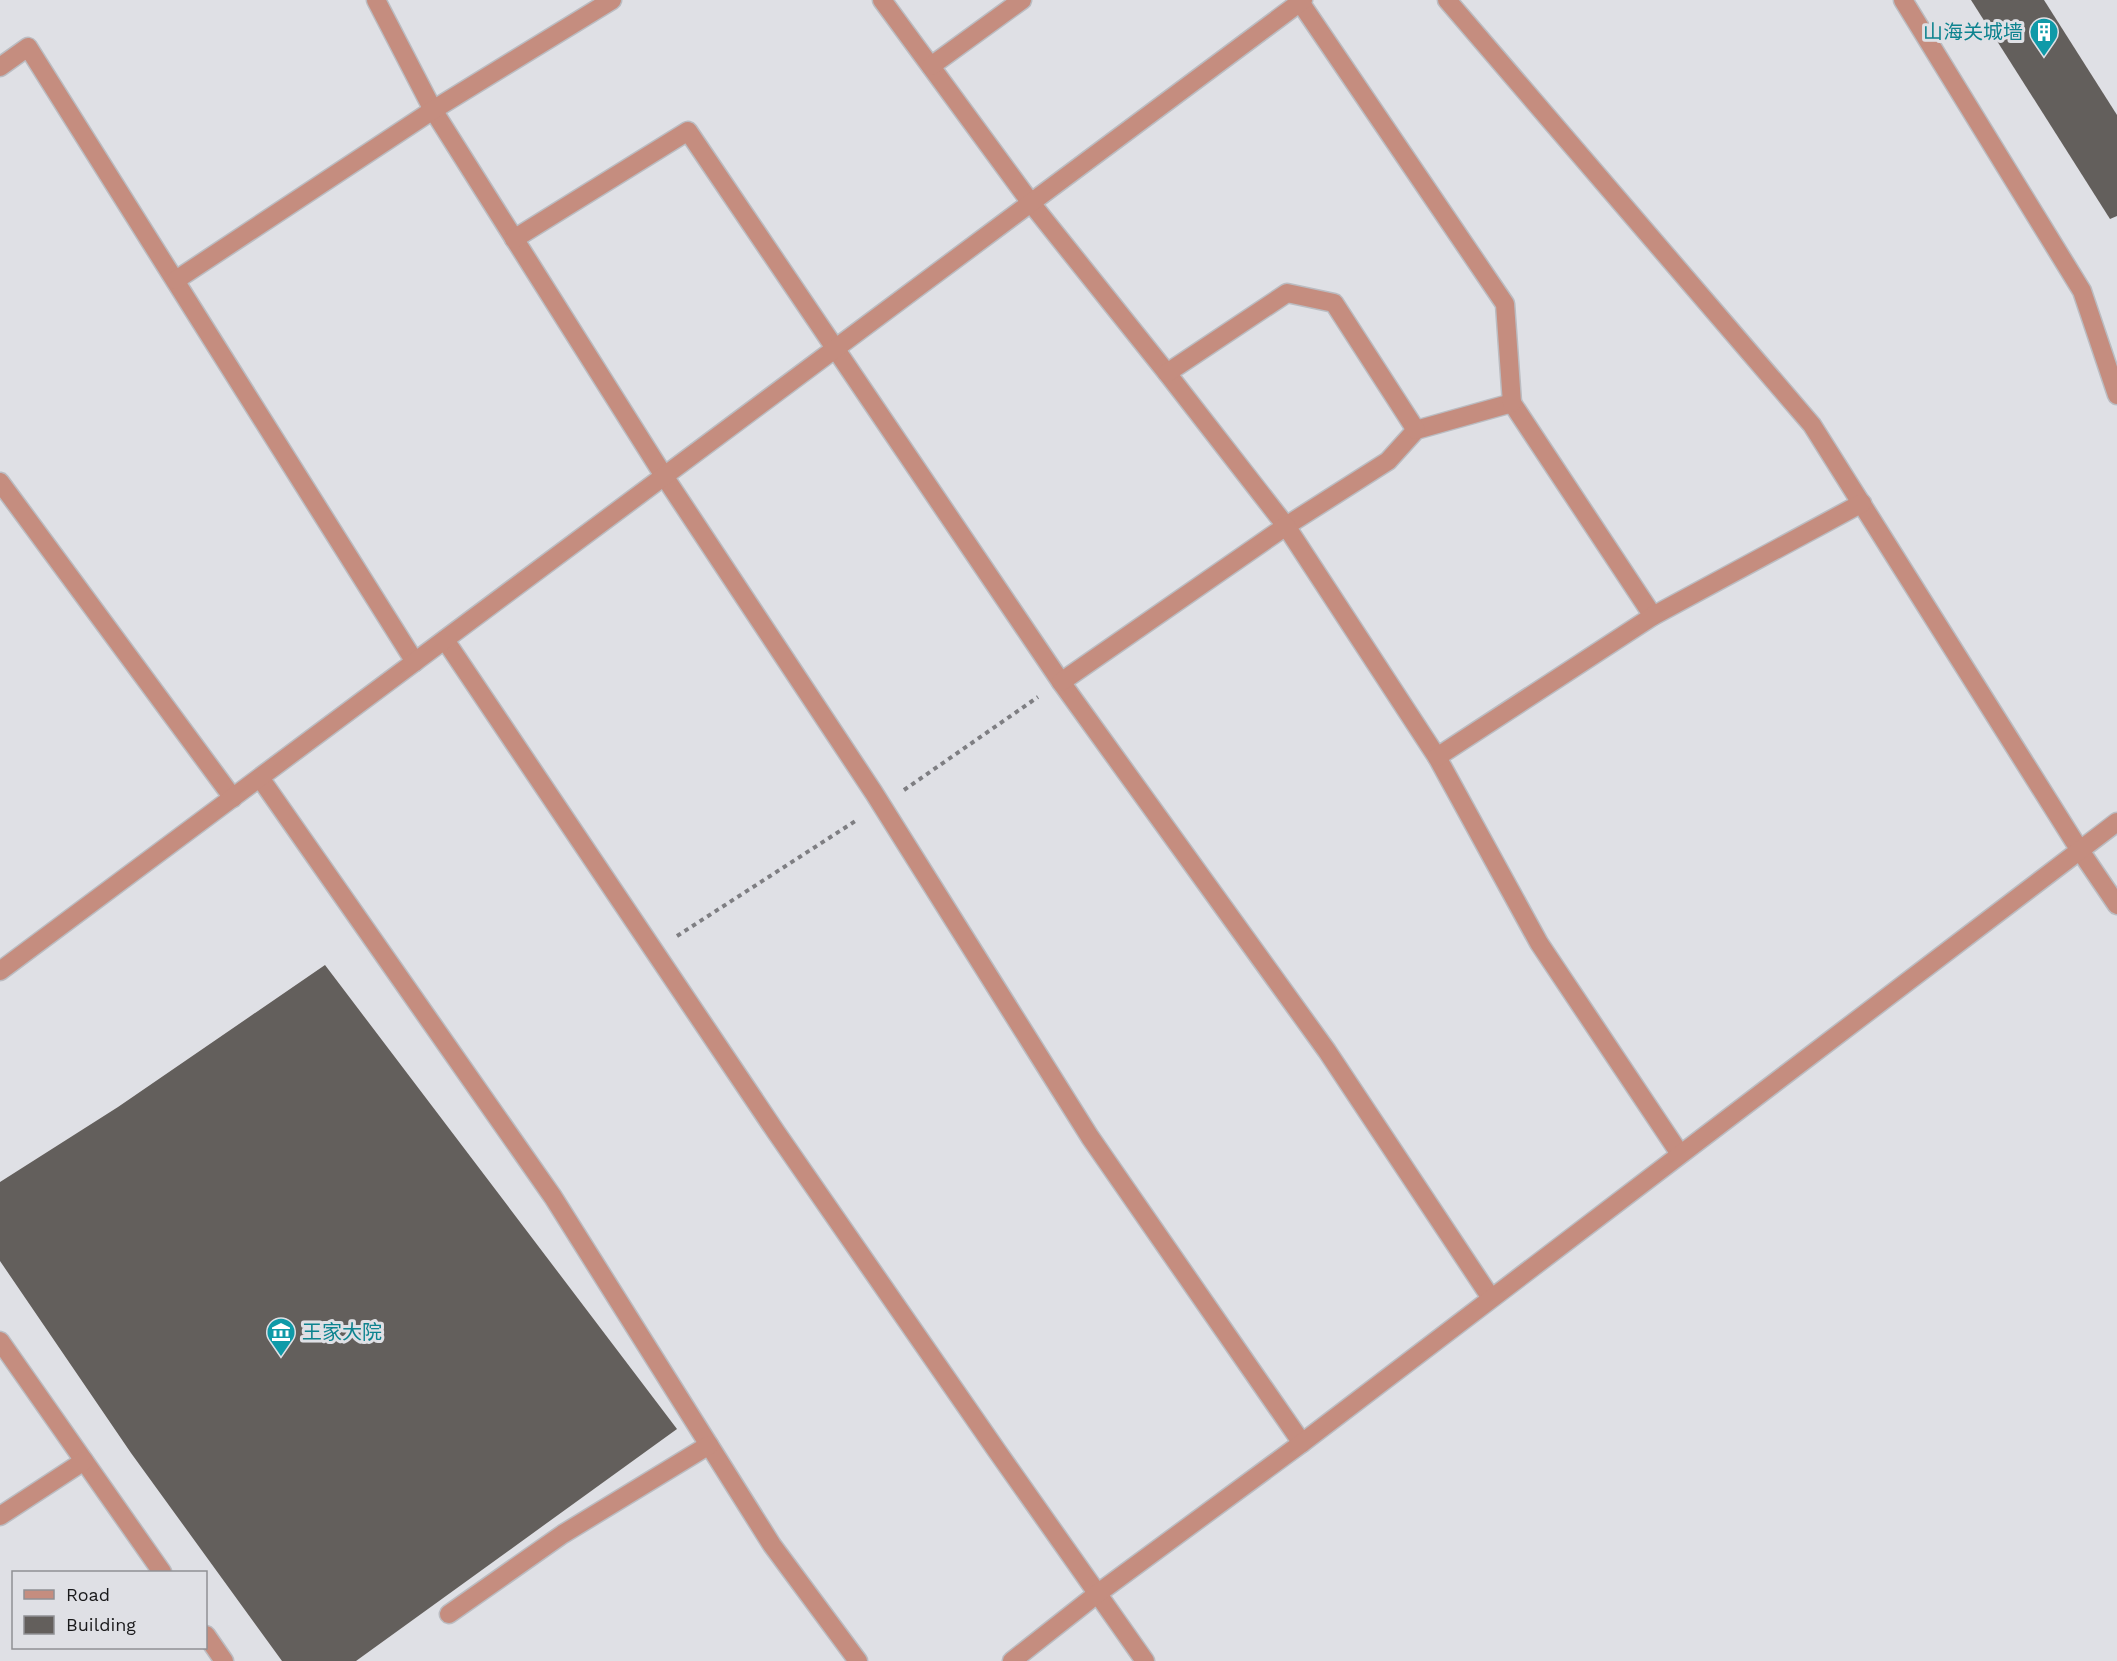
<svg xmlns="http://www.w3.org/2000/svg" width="2117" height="1661" font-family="'Work Sans','Noto Sans SC',sans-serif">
	<rect width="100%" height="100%" fill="#dfe0e5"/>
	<g fill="#635f5c">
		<polygon points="1971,0 2044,0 2117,115 2117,216 2110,219"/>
		<polygon points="325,965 677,1429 356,1661 282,1661 131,1453 0,1261 0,1182 118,1107"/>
	</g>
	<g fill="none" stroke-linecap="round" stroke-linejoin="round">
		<g stroke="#bbbcc1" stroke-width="21">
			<g id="minor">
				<polyline points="376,0 433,110 664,476 874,793 1090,1137 1302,1443"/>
				<polyline points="882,0 1031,203 1167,373 1286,526 1388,461 1416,430 1512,403 1653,616"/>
				<polyline points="1447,0 1812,425 2079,849 2117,905"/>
				<polyline points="1903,0 2082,291 2117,395"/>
				<polyline points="1300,2 1505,304 1512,403"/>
				<polyline points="931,66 1022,0"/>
				<polyline points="0,67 28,47 415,662"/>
				<polyline points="514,239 688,131 1061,682 1327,1051 1491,1298"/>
				<polyline points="176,280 433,110 612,0"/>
				<polyline points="1167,373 1287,293 1334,303 1416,430"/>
				<polyline points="0,482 233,798"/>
				<polyline points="445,640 776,1132 997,1451 1145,1661"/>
				<polyline points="1061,682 1286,526 1437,757 1539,943 1680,1154"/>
				<polyline points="1437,757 1653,616 1862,503"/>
				<polyline points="260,778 553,1197 772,1545 858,1661"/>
				<polyline points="0,971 1303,0"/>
				<polyline points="0,1341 162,1572"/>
				<polyline points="0,1516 84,1461"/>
				<polyline points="449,1614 563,1534 709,1445"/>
				<polyline points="206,1635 224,1661"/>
				<polyline points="1012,1661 1097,1594 1302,1443 2117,822"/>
			</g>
		</g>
		<g stroke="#7e7e82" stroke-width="4" stroke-dasharray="4.5 4.5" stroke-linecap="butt">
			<polyline points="904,790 1038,697"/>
			<polyline points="677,936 857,820"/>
		</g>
		<use href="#minor" stroke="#c58d7f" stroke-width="18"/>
	</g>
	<defs>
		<g id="building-pin" transform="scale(1.5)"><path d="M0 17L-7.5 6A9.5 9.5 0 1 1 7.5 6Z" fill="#0f9aa8" stroke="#dfe0e5"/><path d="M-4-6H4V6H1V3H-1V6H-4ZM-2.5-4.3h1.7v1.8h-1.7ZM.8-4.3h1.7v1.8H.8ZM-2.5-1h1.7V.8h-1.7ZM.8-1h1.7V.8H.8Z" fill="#fff"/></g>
		<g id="museum-pin" transform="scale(1.5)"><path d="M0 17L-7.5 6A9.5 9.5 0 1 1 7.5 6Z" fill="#0f9aa8" stroke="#dfe0e5"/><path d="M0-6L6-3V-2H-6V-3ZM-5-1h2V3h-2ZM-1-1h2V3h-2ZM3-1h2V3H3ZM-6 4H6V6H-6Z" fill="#fff"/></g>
	</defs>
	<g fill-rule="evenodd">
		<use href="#building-pin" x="2044" y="32"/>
		<use href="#museum-pin" x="281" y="1332"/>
	</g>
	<g text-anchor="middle" stroke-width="6" stroke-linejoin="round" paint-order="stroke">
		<g font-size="20" fill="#0d838f" stroke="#dfe0e5" text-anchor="end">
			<text x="2023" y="39">山海关城墙</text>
			<text x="302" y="1339" text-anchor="start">王家大院</text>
		</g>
	</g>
	<rect x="12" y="1571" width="195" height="78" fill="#dfe0e5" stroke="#909094" stroke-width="1.5"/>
	<rect x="24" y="1590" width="30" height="9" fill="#c58d7f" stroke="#909094" stroke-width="1.5"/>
	<text x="66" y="1601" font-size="18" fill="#19191b">Road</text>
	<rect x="24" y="1616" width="30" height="18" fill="#635f5c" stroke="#909094" stroke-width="1.5"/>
	<text x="66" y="1631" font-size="18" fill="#19191b">Building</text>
</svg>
